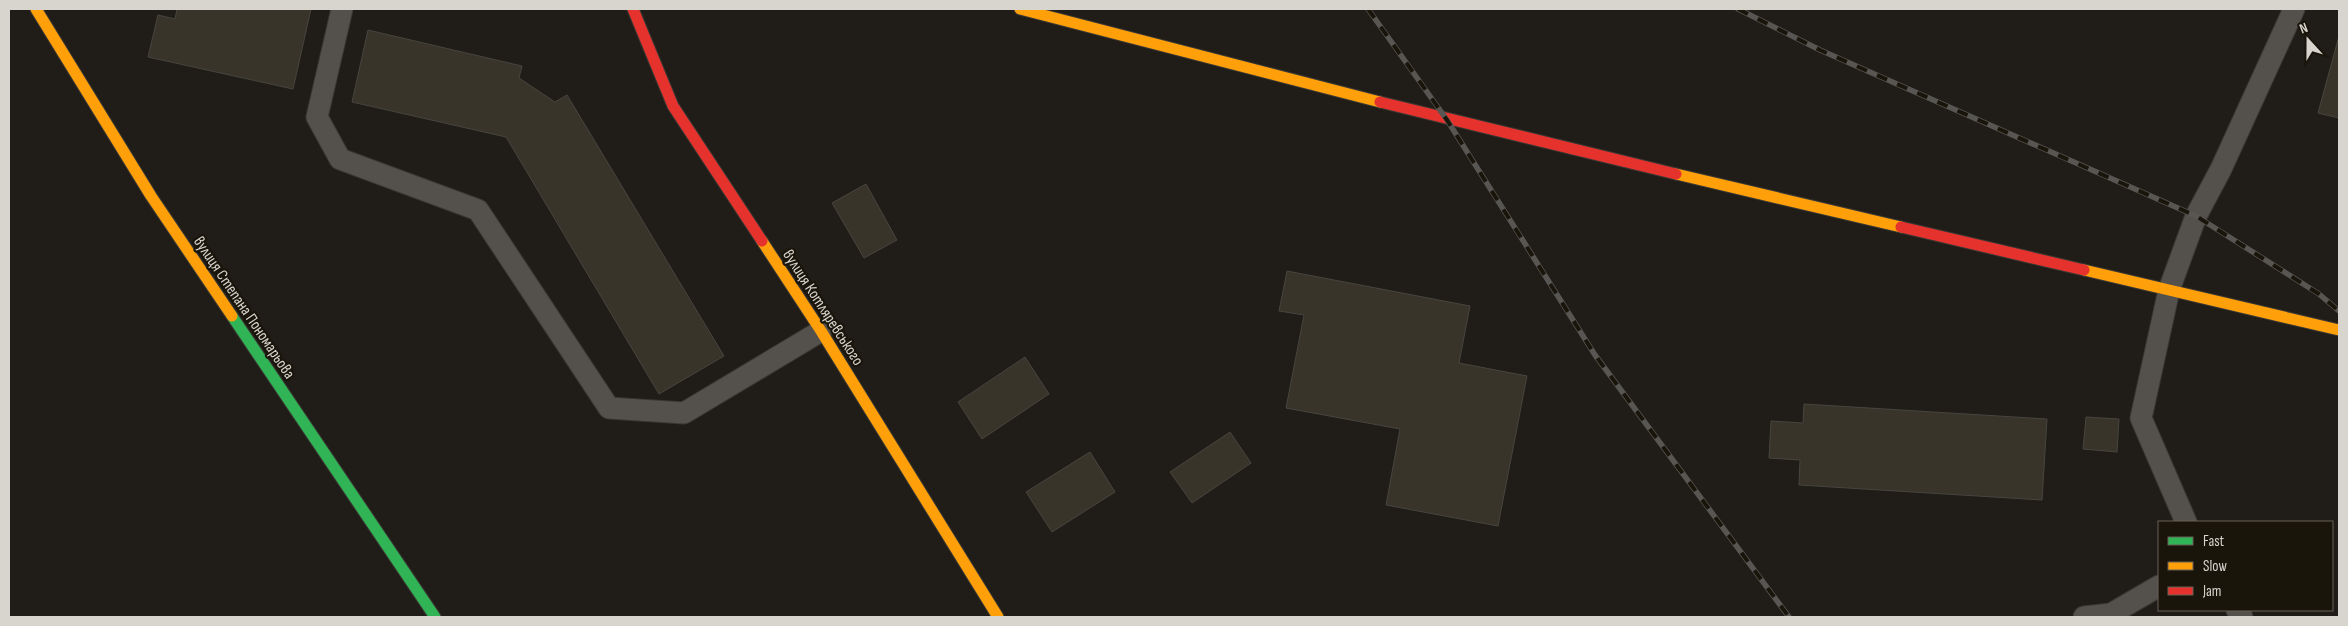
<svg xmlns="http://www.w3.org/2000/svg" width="2348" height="626" font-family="'Sofia Sans Condensed',sans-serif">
	<rect width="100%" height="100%" fill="#201d18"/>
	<g fill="#393429" stroke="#474540">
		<polygon points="177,9 311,9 293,89 148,57 158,15 175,19"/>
		<polygon points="368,30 522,66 519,78 555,102 567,95 724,356 659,394 506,137 352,102"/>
		<polygon points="2339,36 2339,118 2318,113"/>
		<polygon points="866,184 897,240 864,258 832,203"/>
		<polygon points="1287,271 1470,306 1459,363 1527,376 1498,526 1386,505 1400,429 1286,408 1304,315 1279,311"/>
		<polygon points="1025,357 1049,394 982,439 958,402"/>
		<polygon points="1804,404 2047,419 2042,500 1799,485 1800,460 1769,458 1771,421 1803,423"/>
		<polygon points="2086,417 2119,419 2117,452 2083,449"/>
		<polygon points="1230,432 1251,463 1192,503 1170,472"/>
		<polygon points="1090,452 1115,492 1052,532 1026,492"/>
	</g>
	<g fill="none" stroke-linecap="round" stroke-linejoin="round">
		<g stroke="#3a3834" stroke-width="23">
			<g id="lane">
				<polyline points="342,9 317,117 340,159 478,210 609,408 684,413 821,331"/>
				<polyline points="2186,522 2141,418 2169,290 2196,216 2221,169 2294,9"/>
				<polyline points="2237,610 2242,617"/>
				<polyline points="2084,617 2111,614 2159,586"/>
			</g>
		</g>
		<g stroke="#3a3834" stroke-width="13">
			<polyline id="fast" points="232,316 435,617"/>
		</g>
		<g stroke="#3a3834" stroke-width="13">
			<g id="slow">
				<polyline points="36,9 151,196 232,316"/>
				<polyline points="1020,9 1380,102"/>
				<polyline points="1676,174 1901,227"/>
				<polyline points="762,241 821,331 998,617"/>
				<polyline points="2084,270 2339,330"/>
			</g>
		</g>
		<g stroke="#3a3834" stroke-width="13">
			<g id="jam">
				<polyline points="633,9 673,106 762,241"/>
				<polyline points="1380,102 1676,174"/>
				<polyline points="1901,227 2084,270"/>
			</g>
		</g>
		<use href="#lane" stroke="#54514c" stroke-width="21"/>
		<use href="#fast" stroke="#30b455" stroke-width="11"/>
		<use href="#slow" stroke="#ff9f0a" stroke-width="11"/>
		<use href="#jam" stroke="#e5322d" stroke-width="11"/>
		<g stroke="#575653" stroke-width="5.5">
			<g id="rail">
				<polyline points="1368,9 1447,120 1595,355 1789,617"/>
				<polyline points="1738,9 1820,50 2196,216 2319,294 2339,311"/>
			</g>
		</g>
		<use href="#rail" stroke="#1a150b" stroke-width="4" stroke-dasharray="11" stroke-linecap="butt"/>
	</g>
	<g text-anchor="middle" stroke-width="4.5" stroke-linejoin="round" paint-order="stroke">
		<g font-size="16" fill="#d8d4ce" stroke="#1a150b">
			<text transform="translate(245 307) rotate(56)" y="6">вулиця Степана Пономарьова</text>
			<text transform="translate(824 307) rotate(57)" y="6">вулиця Котляревського</text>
		</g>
	</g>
	<rect width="2348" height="626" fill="none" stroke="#d8d4ce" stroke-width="20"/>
	<rect x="2158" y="521" width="175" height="90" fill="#1a150b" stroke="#666159"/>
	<rect x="2168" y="537" width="25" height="8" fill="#30b455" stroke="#666159"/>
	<text x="2203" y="546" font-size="15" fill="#d8d4ce">Fast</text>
	<rect x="2168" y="562" width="25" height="8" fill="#ff9f0a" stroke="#666159"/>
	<text x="2203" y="571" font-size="15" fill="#d8d4ce">Slow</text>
	<rect x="2168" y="587" width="25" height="8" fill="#e5322d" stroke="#666159"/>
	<text x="2203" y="596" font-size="15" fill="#d8d4ce">Jam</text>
	<g transform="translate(2308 40) rotate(339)" stroke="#1a150b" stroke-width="4" paint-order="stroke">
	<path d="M0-4L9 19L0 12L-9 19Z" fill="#d8d4ce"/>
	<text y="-8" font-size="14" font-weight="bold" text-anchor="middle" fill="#d8d4ce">N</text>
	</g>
</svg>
